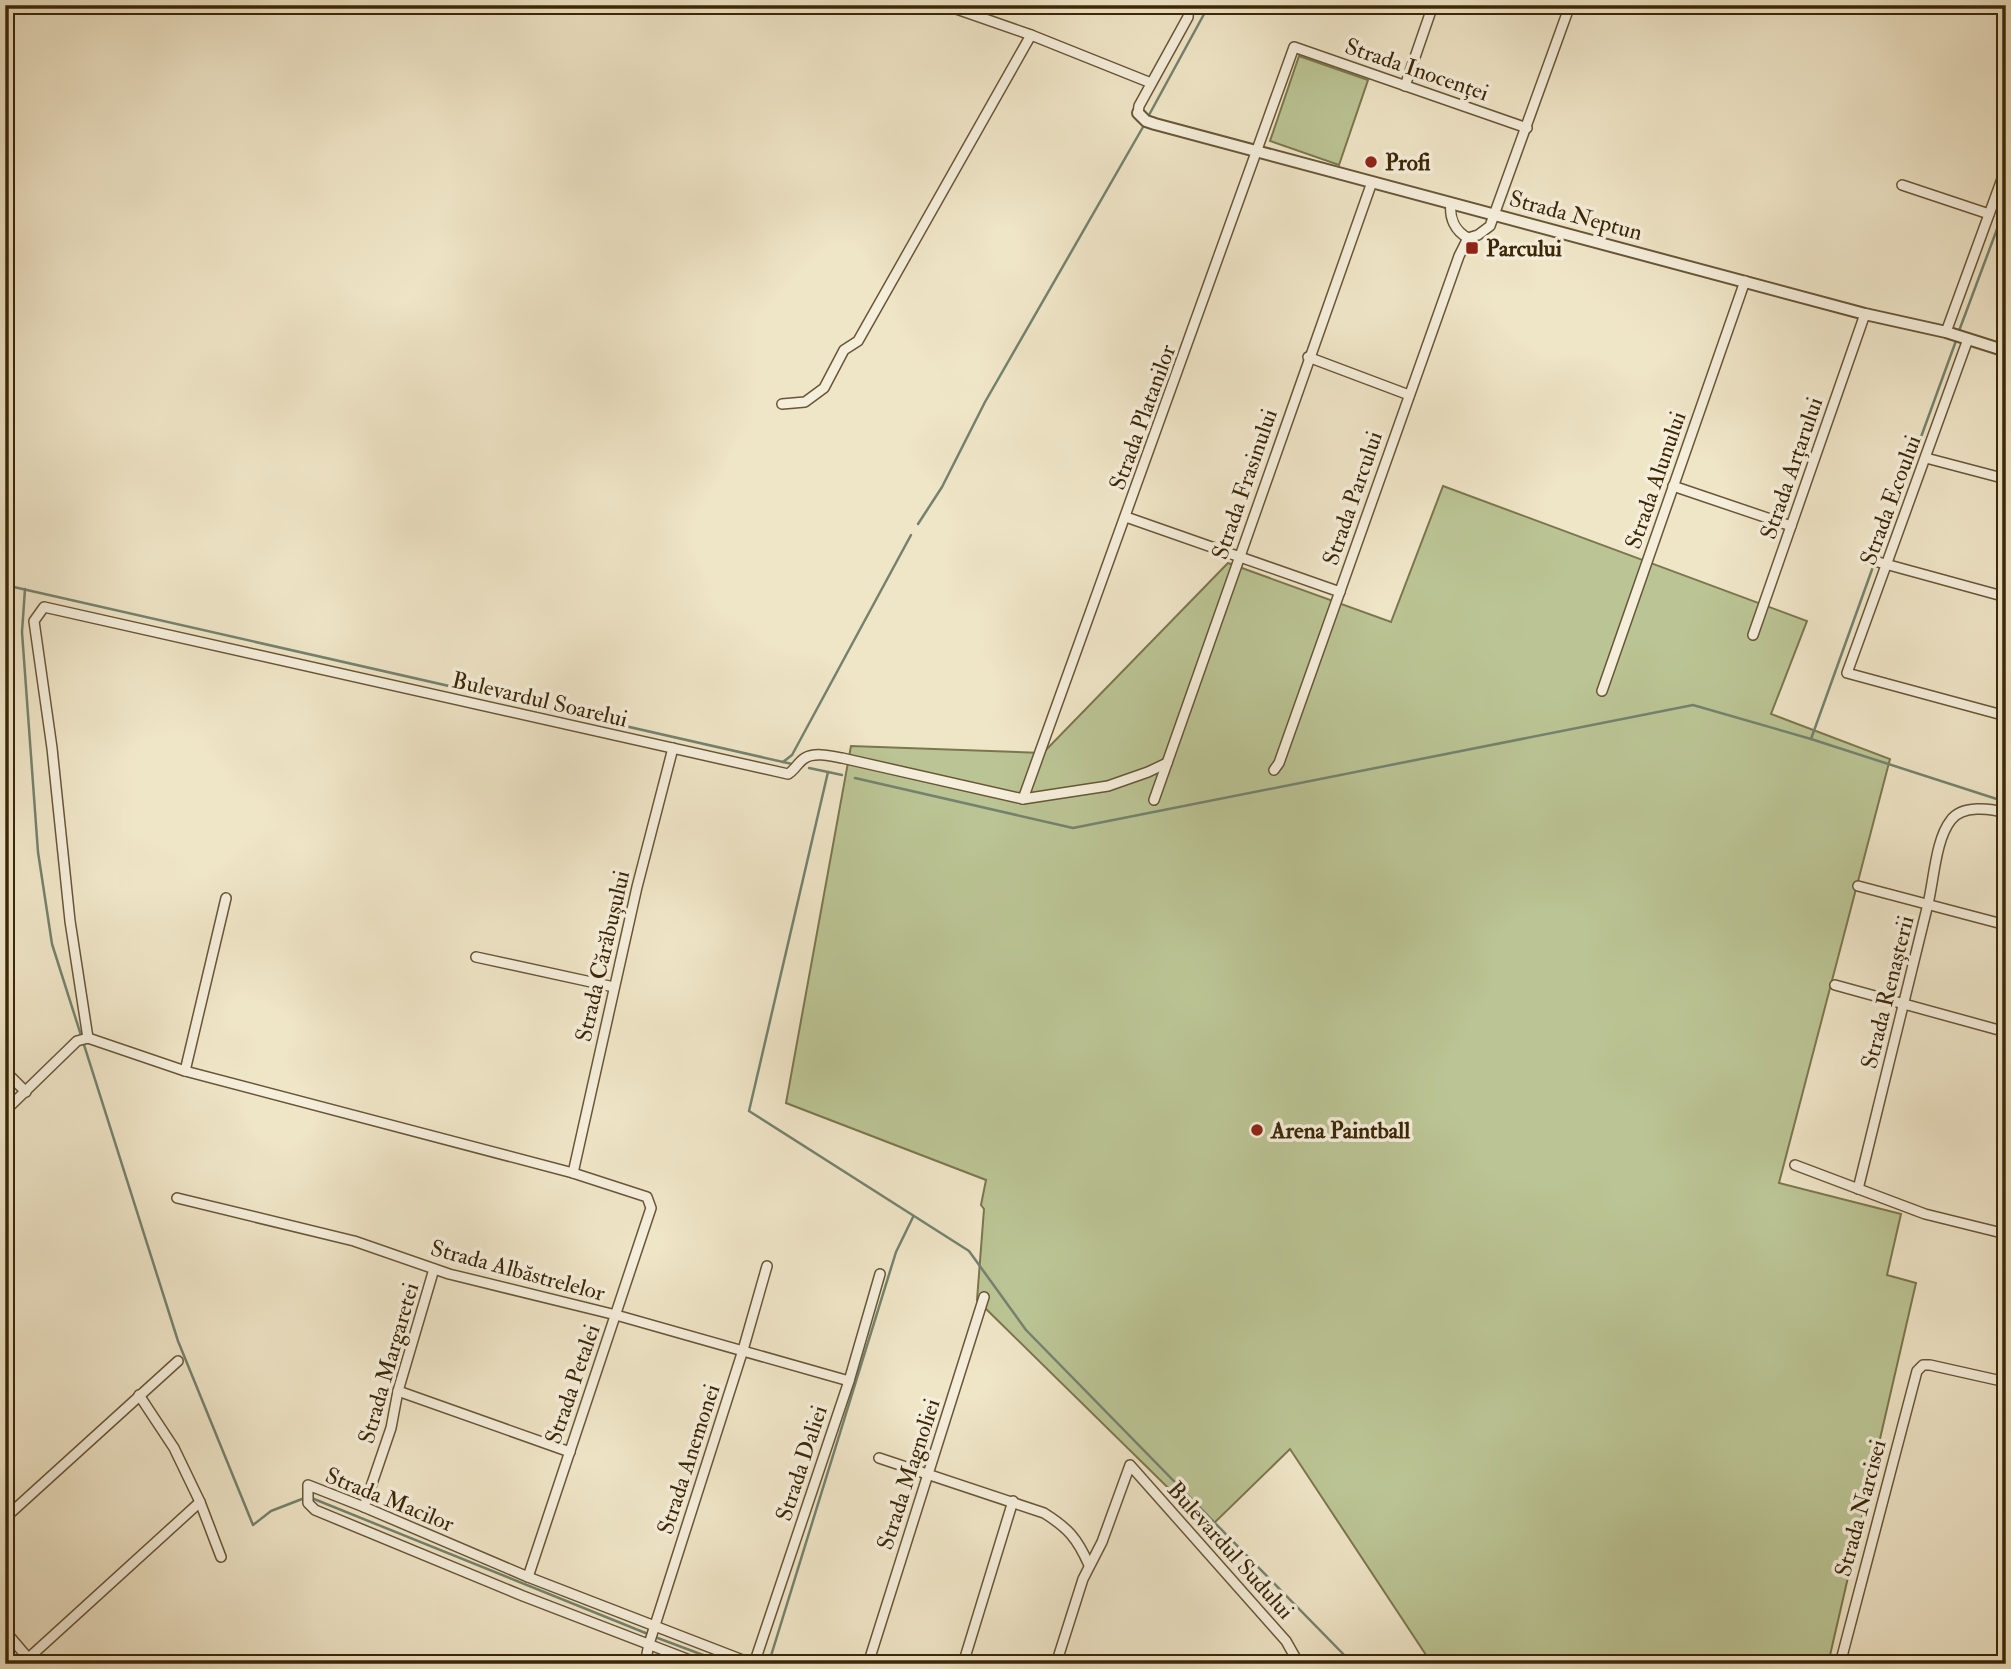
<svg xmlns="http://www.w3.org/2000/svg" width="2011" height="1669" font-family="'IM FELL Double Pica',serif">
	<rect width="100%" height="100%" fill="#efe5c7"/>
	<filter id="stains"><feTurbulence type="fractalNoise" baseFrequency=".00286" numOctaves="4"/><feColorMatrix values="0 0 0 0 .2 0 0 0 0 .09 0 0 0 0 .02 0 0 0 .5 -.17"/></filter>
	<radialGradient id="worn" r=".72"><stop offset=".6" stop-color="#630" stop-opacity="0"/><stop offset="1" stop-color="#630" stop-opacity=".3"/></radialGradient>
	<g fill="#bbc494" stroke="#7b764d" stroke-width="2">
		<polygon points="1299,56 1368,80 1339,165 1270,141"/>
		<polygon points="1443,486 1807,621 1771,714 1890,759 1779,1183 1901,1214 1887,1275 1916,1283 1828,1664 1432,1664 1290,1449 1209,1528 977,1300 984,1209 981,1205 986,1180 786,1103 851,746 1043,753 1228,563 1391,622"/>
	</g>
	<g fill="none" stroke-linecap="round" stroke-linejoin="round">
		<g stroke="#74826e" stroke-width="2.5">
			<polyline points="1149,115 1209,5"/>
			<polyline points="1959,331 2006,205"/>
			<polyline points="918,524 942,487 985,402 1143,127"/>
			<polyline points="1877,558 1957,338"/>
			<polyline points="5,585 792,764"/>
			<polyline points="25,589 22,632 38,852 52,944 178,1341 253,1525 271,1511 302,1499"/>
			<polyline points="1811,739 1874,564"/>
			<polyline points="783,762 792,755 911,535"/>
			<polyline points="809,768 828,772"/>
			<polyline points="842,775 828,772 749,1111 969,1251 1026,1330 1353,1664"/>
			<polyline points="855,778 1073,828 1693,705 1811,739 2006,802"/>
			<polyline points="314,1499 648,1634"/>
			<polyline points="655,1637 727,1664"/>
			<polyline points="770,1659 896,1252 913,1217"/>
		</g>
		<g stroke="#685636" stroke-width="12">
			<g id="minor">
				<polyline points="945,5 1031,35 1151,83"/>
				<polyline points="1405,86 1433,5"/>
				<polyline points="1138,113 1139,106 1188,17 1189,5"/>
				<polyline points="1902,185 1989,214"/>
				<path d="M1451 203C1449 218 1455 231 1468 238L1478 235 1490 226 1570 5"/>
				<polyline points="1946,332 2006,168"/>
				<polyline points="1968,339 1847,673 2006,716"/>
				<polyline points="1308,357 1409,395"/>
				<polyline points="782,404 805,402 824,388 844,350 858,341 1031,35"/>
				<polyline points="1926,458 2006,479"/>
				<polyline points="1673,486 1791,526"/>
				<polyline points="1126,517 1340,592"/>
				<polyline points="1867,559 2006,597"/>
				<polyline points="1753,635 1865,314"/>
				<polyline points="1602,691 1745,281"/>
				<polyline points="1274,770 1279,763 1459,256 1468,238"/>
				<polyline points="1023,799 1294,47 1527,128"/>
				<polyline points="1154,800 1372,182"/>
				<polyline points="1858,886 2006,925"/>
				<polyline points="476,957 614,987"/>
				<polyline points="1835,985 2006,1032"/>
				<path d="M88 1038 70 921 52 748 34 621 44 607 788 774C795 770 798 762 805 758 815 752 831 756 842 758L1023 799 1108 786 1148 772 1167 763"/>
				<polyline points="88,1038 185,1071 573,1173 647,1197 651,1208 528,1577"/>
				<polyline points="5,1071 26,1092"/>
				<polyline points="185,1071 226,898"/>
				<polyline points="5,1111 77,1041 88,1038"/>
				<polyline points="1795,1165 1925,1214 2006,1234"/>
				<polyline points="573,1173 637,887 673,748"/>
				<path d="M1858 1189C1881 1095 1905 1001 1927 908 1934 882 1935 840 1951 820 1962 805 1990 808 2006 813"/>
				<polyline points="177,1198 354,1241 449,1274 616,1315 849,1381"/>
				<polyline points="398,1391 570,1452"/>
				<polyline points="139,1395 174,1448 200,1502 221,1557"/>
				<path d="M879 1458 1044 1513C1068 1528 1077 1538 1089 1565"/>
				<polyline points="364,1507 391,1428 398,1391 434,1269"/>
				<polyline points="5,1518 178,1361"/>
				<polyline points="5,1631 28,1658"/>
				<polyline points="22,1664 200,1502"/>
				<polyline points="645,1664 649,1644 743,1350 767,1266"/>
				<polyline points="700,1664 523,1596 315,1510 308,1503 308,1485 364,1507 528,1577 753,1664"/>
				<polyline points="754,1664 849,1381 880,1274"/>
				<polyline points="868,1664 984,1297"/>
				<polyline points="963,1664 1013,1501"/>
				<polyline points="1056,1664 1083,1579 1102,1542 1130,1465 1286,1641 1299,1664"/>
				<polyline points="1840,1664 1917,1371 1923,1365 1930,1365 2006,1382"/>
			</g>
		</g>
		<g stroke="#685636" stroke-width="14">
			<g id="tertiary">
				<polyline points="1138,113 1146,121 1155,124 1865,314 1946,332 2006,351"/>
				<polyline points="777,1664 784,1664"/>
			</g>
		</g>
		<use href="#minor" stroke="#f5eedb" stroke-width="9"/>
		<use href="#tertiary" stroke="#f5eedb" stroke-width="10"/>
	</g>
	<g fill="#8f2418" stroke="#f5eedb" stroke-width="2.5">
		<circle cx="1371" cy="162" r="7"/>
		<rect x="1465" y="241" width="14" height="14" rx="3.5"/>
		<circle cx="1257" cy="1130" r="7"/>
	</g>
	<g text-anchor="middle" stroke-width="7" stroke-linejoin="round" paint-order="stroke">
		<g font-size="23" fill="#3b2706" stroke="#f5eedb">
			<text transform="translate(1417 69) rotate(19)" y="8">Strada Inocenței</text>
			<text transform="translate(1576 215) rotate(15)" y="8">Strada Neptun</text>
			<text transform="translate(1142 417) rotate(-70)" y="8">Strada Platanilor</text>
			<text transform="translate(1791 468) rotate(-71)" y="8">Strada Arțarului</text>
			<text transform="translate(1655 480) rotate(-71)" y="8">Strada Alunului</text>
			<text transform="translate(1244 484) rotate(-71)" y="8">Strada Frasinului</text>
			<text transform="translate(1352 498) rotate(-71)" y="8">Strada Parcului</text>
			<text transform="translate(1890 500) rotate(-70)" y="8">Strada Ecoului</text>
			<text transform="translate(540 699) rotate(13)" y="8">Bulevardul Soarelui</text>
			<text transform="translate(602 956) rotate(-77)" y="8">Strada Cărăbușului</text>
			<text transform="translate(1887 992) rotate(-76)" y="8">Strada Renașterii</text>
			<text transform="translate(518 1270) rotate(15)" y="8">Strada Albăstrelelor</text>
			<text transform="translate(388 1363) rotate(-74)" y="8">Strada Margaretei</text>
			<text transform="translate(572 1384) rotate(-71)" y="8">Strada Petalei</text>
			<text transform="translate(688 1459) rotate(-72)" y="8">Strada Anemonei</text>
			<text transform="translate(801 1463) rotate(-72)" y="8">Strada Daliei</text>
			<text transform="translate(908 1474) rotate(-72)" y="8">Strada Magnoliei</text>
			<text transform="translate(390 1499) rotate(22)" y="8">Strada Macilor</text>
			<text transform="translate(1860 1508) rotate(-75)" y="8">Strada Narcisei</text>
			<text transform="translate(1231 1550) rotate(48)" y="8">Bulevardul Sudului</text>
		</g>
		<g font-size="23" font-weight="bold" fill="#3b2706" stroke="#f5eedb" text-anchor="start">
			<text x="1385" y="170">Profi</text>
			<text x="1486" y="256">Parcului</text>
			<text x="1271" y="1138">Arena Paintball</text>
		</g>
	</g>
	<rect width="2011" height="1669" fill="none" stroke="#efe5c7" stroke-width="28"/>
	<rect x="7" y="7" width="1997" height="1655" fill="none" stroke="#3b2706" stroke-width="3.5"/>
	<rect x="14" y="14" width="1983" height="1641" fill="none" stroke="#3b2706" stroke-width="2"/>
	<rect width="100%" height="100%" filter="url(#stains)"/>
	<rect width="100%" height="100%" fill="url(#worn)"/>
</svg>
